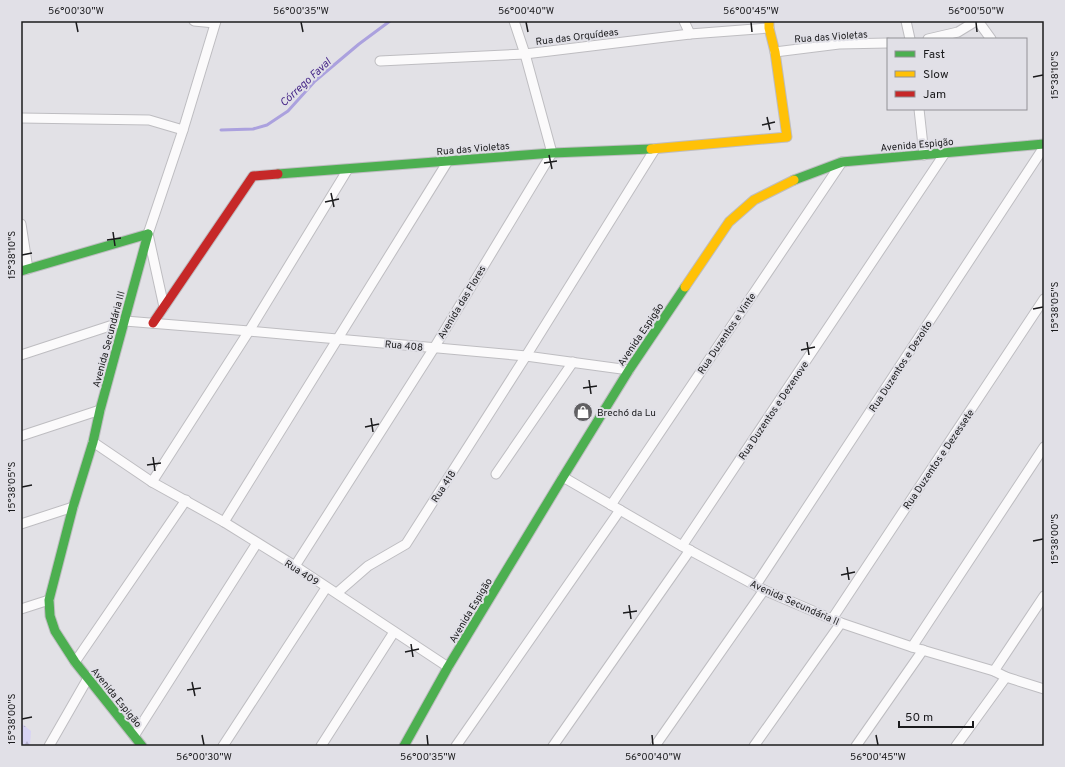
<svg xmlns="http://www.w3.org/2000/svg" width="1065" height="767" font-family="Overpass,sans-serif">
	<defs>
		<pattern id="forest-firs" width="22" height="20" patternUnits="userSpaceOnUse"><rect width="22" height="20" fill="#d8d4f4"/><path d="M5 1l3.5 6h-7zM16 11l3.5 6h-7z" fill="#b9b5d1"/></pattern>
	</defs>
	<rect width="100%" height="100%" fill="#e2e1e6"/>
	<polygon fill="url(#forest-firs)" points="21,723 31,731 30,746 21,746"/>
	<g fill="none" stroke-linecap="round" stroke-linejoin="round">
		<polyline stroke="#aba1de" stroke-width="3" points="221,130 253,129 267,125 288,111 315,81 359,44 390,21"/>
		<g stroke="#bebdc1" stroke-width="11">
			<g id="street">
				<polyline points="194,21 215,23"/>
				<polyline points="684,21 690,34"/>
				<polyline points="906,21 910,39"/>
				<polyline points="978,21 991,39"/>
				<polyline points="928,39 958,32 976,21"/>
				<polyline points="775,52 839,44 888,43"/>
				<polyline points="380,61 525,54 690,34 769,28"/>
				<polyline points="919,109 924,155"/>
				<polyline points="21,118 149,120 183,130"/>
				<polyline points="21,224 28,269"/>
				<polyline points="164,307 148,234 183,130 216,21"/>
				<polyline points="21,355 125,321 249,331 526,356 629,370"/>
				<polyline points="21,436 100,410"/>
				<polyline points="93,442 152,482 224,522 295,566 448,667"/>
				<polyline points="496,474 573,362"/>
				<polyline points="563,477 682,546 764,590 841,623 912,647 994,671 1006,677 1044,689"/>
				<polyline points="152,482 249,331 348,169"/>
				<polyline points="611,505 842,162"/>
				<polyline points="224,522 448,161"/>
				<polyline points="21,524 73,507"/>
				<polyline points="682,546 945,153"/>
				<polyline points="295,566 434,348 552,153 525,54 514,21"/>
				<polyline points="756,585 1044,147"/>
				<polyline points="337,593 368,566 406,544 526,356 655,149"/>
				<polyline points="21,609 49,600"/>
				<polyline points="832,619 1044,299"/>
				<polyline points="912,647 1044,447"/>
				<polyline points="75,662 186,500"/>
				<polyline points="994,671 1044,596"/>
				<polyline points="134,736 257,543"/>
				<polyline points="49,746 88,678"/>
				<polyline points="223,746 326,588"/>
				<polyline points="321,746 394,632"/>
				<polyline points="456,746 620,510"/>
				<polyline points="553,746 690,550"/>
				<polyline points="655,746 764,590"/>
				<polyline points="754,746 841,623"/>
				<polyline points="856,746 923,650"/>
				<polyline points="956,746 1006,677"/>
			</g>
		</g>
		<g stroke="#bebdc1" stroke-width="11">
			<g id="fast">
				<polyline points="278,174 552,153 651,149"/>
				<polyline points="794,180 842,162 1044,144"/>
				<polyline points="21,271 148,234"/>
				<polyline points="142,746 75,662 55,631 50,616 49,600 73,507 93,442 100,410 148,234"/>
				<polyline points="404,746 448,667 563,477 629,370 685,287"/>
			</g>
		</g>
		<g stroke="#bebdc1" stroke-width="11">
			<g id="slow">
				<polyline points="651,149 787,137 775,52 769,28 769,21"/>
				<polyline points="685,287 729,222 754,200 794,180"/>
			</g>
		</g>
		<g stroke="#bebdc1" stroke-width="11">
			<polyline id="jam" points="153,323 253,176 278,174"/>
		</g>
		<use href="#street" stroke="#fbfafb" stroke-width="9"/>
		<use href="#fast" stroke="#4caf50" stroke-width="9"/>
		<use href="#slow" stroke="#ffc107" stroke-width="9"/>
		<use href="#jam" stroke="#c62828" stroke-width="9"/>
	</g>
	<path fill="none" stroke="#1b1b1d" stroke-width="1.5" d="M76 22 78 32M301 22 303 32M526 22 528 32M751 22 752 32M976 22 977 32M1033 77 1043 75M767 117 770 130M762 125 775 122M549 155 552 169M544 163 557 161M331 193 334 207M325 202 339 199M113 232 115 246M107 240 121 238M22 255 32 253M1033 309 1043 307M807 342 809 355M801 350 815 347M589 380 591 394M583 388 597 386M371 418 373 432M365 427 379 424M153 457 155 471M147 465 161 463M22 487 32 485M1033 541 1043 539M847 567 849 580M841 575 855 572M629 605 631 619M623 613 637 611M411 644 413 657M405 652 419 649M192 682 195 696M187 690 201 688M22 719 32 717M202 735 204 745M427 735 428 745M652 735 653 745M876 735 878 745"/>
	<defs>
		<g id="shop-disc" transform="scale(1)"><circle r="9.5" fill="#616063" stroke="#e1e0e7"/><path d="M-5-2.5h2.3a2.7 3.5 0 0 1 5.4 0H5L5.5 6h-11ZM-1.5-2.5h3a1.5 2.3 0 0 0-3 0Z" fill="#fff"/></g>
	</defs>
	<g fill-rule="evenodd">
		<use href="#shop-disc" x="583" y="412"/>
	</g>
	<g text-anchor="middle" stroke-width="4" stroke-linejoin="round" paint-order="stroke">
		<g font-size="10" fill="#1b1b1d" stroke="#e1e0e7">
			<text transform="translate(577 36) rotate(-7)" y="4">Rua das Orquídeas</text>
			<text transform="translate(831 36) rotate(-4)" y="4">Rua das Violetas</text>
			<text transform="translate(917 144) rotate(-5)" y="4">Avenida Espigão</text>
			<text transform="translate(473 148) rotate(-5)" y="4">Rua das Violetas</text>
			<text transform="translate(461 302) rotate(-59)" y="4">Avenida das Flores</text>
			<text transform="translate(726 333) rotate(-56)" y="4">Rua Duzentos e Vinte</text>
			<text transform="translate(640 334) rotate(-56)" y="4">Avenida Espigão</text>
			<text transform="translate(108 339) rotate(-75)" y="4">Avenida Secundária III</text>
			<text transform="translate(404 345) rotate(5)" y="4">Rua 408</text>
			<text transform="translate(900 366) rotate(-57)" y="4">Rua Duzentos e Dezoito</text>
			<text transform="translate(773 410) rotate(-56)" y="4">Rua Duzentos e Dezenove</text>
			<text transform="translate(938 459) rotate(-56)" y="4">Rua Duzentos e Dezessete</text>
			<text transform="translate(443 486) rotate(-57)" y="4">Rua 418</text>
			<text transform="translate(302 572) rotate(33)" y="4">Rua 409</text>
			<text transform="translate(795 602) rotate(24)" y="4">Avenida Secundária II</text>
			<text transform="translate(470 610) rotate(-59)" y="4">Avenida Espigão</text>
			<text transform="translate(117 697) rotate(51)" y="4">Avenida Espigão</text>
		</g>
		<g font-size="10" fill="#1b1b1d" stroke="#e1e0e7" text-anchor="start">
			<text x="597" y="416">Brechó da Lu</text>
		</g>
		<g font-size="11" font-style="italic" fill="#401f84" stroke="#e1e0e7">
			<text transform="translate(305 82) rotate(-43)" y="4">Córrego Faval</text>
		</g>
	</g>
	<rect width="1065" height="767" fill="none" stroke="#e1e0e7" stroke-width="44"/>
	<rect x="887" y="38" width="140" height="72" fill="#e1e0e7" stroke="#929196"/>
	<rect x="895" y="51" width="20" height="6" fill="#4caf50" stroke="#929196"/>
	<text x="923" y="58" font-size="12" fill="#1b1b1d">Fast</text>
	<rect x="895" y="71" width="20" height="6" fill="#ffc107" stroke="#929196"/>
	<text x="923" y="78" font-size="12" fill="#1b1b1d">Slow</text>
	<rect x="895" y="91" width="20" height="6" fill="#c62828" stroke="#929196"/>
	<text x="923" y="98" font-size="12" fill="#1b1b1d">Jam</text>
	<path d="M899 721v6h74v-6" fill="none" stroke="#1b1b1d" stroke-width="2"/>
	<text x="905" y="721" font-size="12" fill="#1b1b1d" stroke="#e1e0e7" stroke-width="3" paint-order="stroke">50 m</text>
	<rect x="22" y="22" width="1021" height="723" fill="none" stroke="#1b1b1d" stroke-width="1.5"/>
	<g font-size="10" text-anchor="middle" fill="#1b1b1d">
		<text x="76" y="14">56°00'30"W</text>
		<text x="301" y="14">56°00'35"W</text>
		<text x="526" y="14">56°00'40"W</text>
		<text x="751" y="14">56°00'45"W</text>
		<text x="976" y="14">56°00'50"W</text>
		<text transform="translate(1054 75) rotate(-90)" y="4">15°38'10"S</text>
		<text transform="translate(11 255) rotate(-90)" y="4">15°38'10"S</text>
		<text transform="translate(1054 307) rotate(-90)" y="4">15°38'05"S</text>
		<text transform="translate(11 487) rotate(-90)" y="4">15°38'05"S</text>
		<text transform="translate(1054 539) rotate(-90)" y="4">15°38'00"S</text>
		<text transform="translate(11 719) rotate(-90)" y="4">15°38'00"S</text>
		<text x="204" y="760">56°00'30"W</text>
		<text x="428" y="760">56°00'35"W</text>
		<text x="653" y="760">56°00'40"W</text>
		<text x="878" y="760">56°00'45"W</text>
	</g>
</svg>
